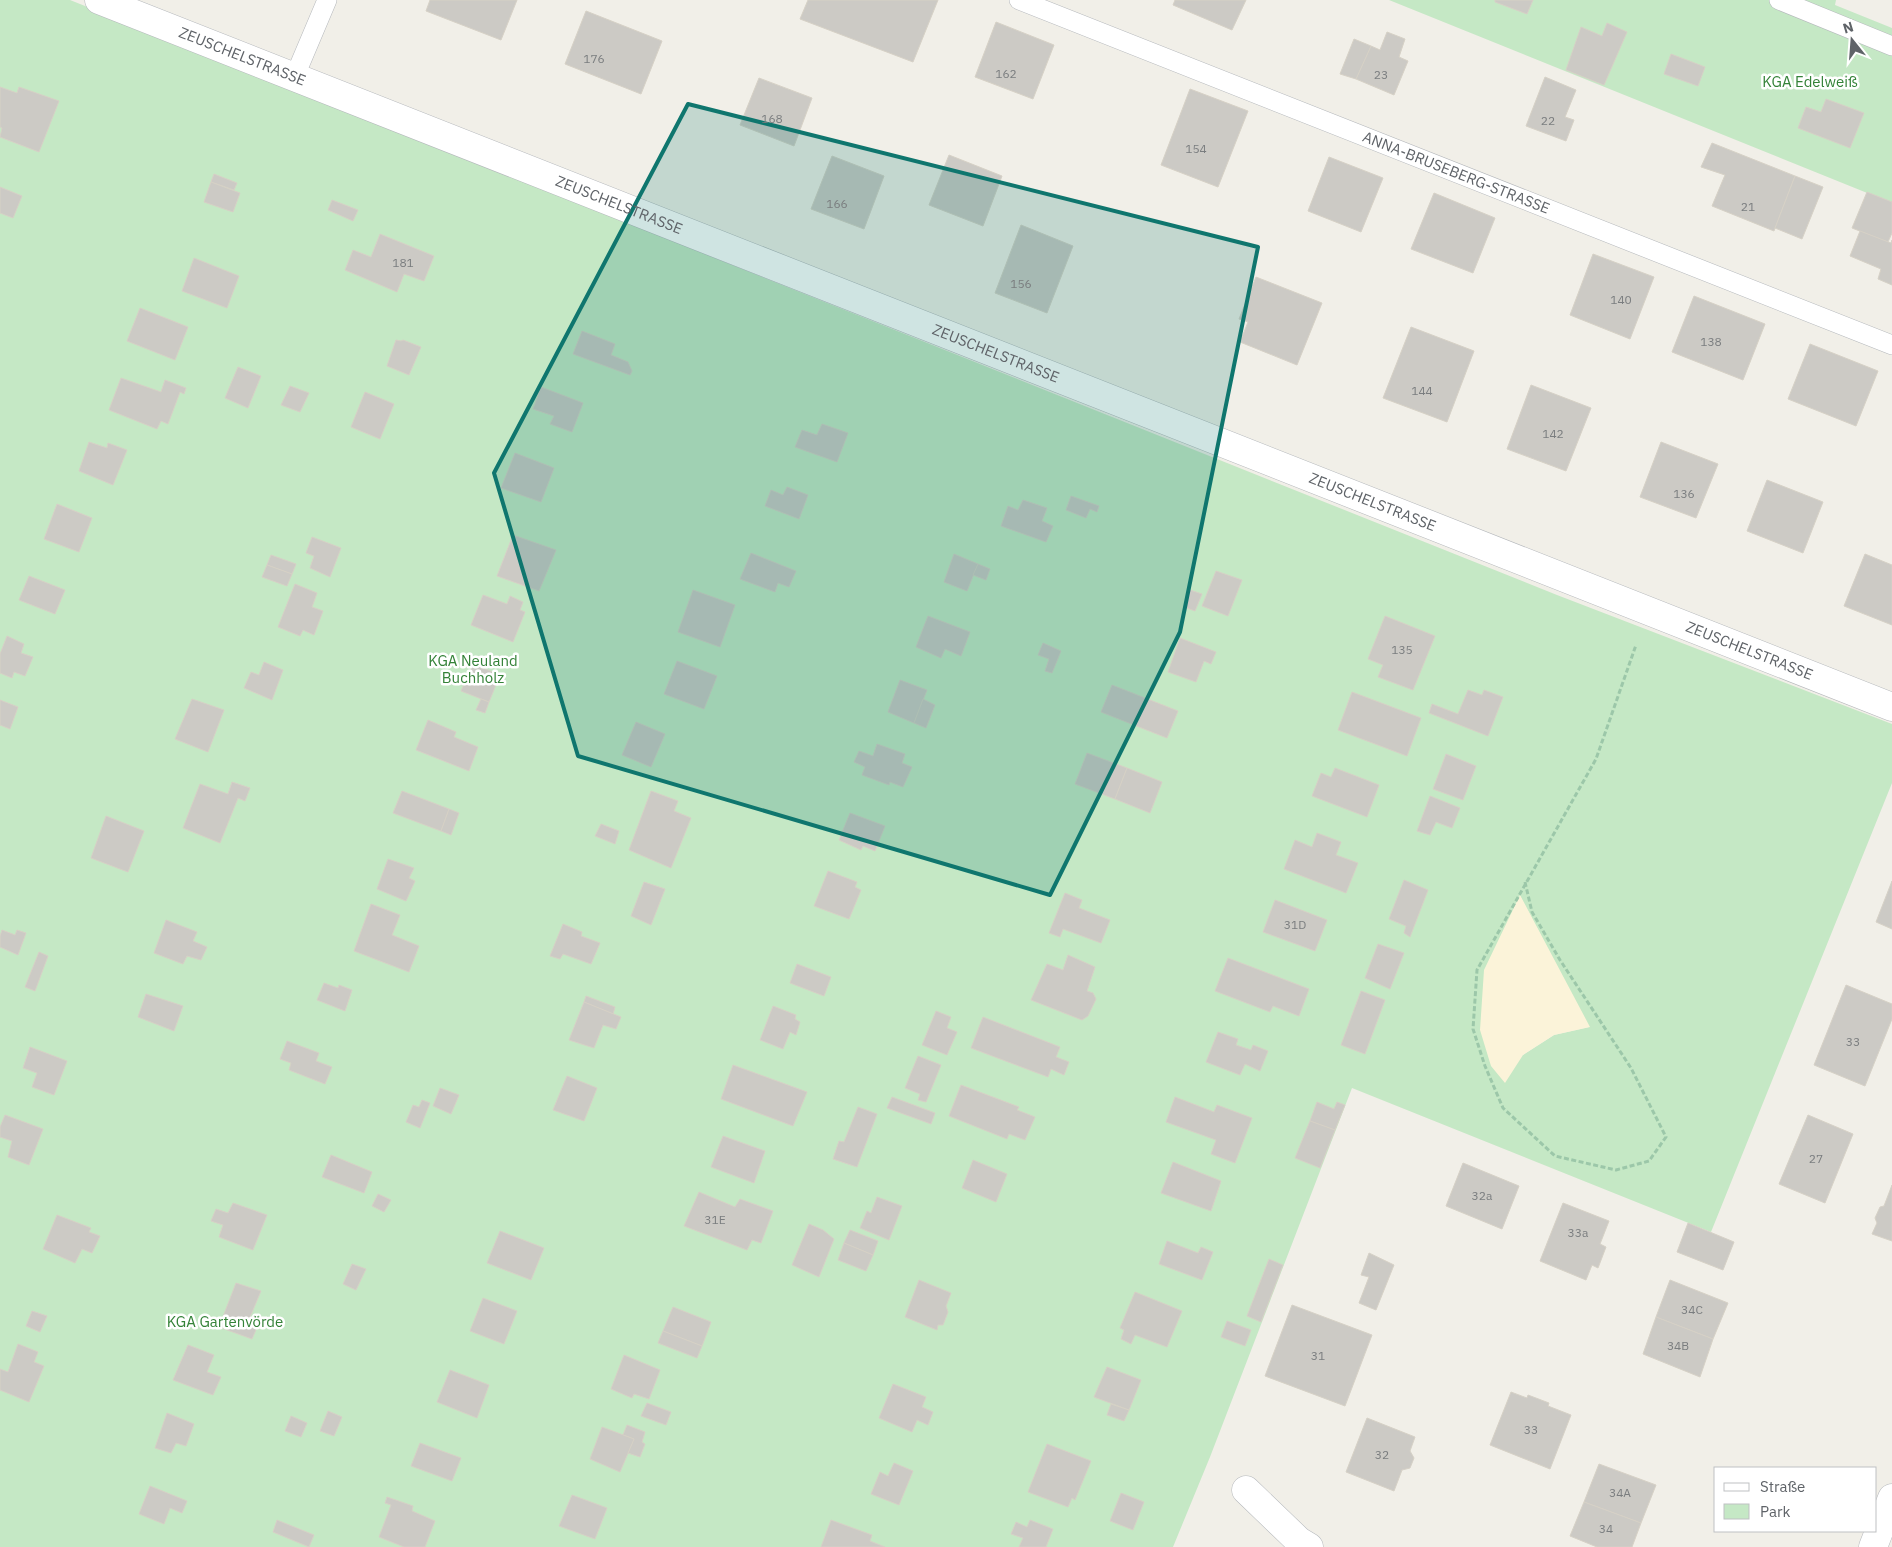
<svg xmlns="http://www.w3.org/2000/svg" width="1892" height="1547" font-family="'IBM Plex Sans',sans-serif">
	<rect width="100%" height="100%" fill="#f1efe8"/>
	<g fill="#c5e8c5" fill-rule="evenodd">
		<path d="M0 0H70L1557 595 1892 724V783L1711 1232 1352 1088 1210 1457 1173 1547H0ZM1520 896 1589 1027 1554 1035 1523 1055Z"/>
		<polygon points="1389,0 1836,0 1835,5 1892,28 1892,203"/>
	</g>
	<polygon fill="#fbf3d9" points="1520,895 1590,1027 1554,1035 1523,1055 1505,1083 1491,1066 1480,1030 1484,970"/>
	<g fill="#cccac5" stroke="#d6d1c6">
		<polygon points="430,0 517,0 501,40 426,11"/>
		<polygon points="808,0 938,0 913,62 800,19"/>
		<polygon points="1175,0 1246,0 1232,30 1173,5"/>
		<polygon points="1495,0 1533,0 1527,14 1495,2"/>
		<polygon points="586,11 662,41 641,94 565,64"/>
		<polygon points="996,22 1054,45 1033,99 975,77"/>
		<polygon points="1607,23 1627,32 1604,85 1566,70 1581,27 1602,36"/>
		<polygon points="1387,32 1405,39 1399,57 1408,61 1394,95 1356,79 1371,46 1380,50"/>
		<polygon points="1354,39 1371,46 1356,79 1340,74"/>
		<polygon points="1671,54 1705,67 1698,86 1664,74"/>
		<polygon points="1545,77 1576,90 1565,117 1574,120 1566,141 1526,126"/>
		<polygon points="759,78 812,98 794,146 740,125"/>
		<polygon points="0,87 17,93 19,87 59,101 39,152 0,137 2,128 0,127"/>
		<polygon points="1190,89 1248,111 1218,187 1161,165"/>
		<polygon points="1826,99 1864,113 1850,148 1798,128 1806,107 1821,112"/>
		<polygon points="1712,143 1795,176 1774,231 1712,206 1725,175 1701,167"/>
		<polygon points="949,155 1002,176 983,226 929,205"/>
		<polygon points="832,156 884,176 864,229 811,209"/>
		<polygon points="1329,157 1383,178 1361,232 1308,211"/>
		<polygon points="214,174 237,183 234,190 211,182"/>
		<polygon points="1795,176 1823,187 1802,239 1775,228"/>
		<polygon points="211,182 240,193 233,212 204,202"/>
		<polygon points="0,187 22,196 13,218 0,213"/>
		<polygon points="1867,192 1892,202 1892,233 1888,242 1852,228"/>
		<polygon points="1434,193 1495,218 1473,273 1411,249"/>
		<polygon points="332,200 358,210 353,221 328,210"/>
		<polygon points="1021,225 1073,246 1047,313 995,293"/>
		<polygon points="1860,231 1891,243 1892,240 1892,285 1878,279 1881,269 1850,256"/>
		<polygon points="380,234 434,256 424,281 404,274 397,292 345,270 353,250 371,257"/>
		<polygon points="1593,254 1654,277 1630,339 1570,315"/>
		<polygon points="194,258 239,276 227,308 182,291"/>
		<polygon points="1256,277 1322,303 1297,365 1240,342 1248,322 1239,319"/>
		<polygon points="1694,296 1765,324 1743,380 1672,352"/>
		<polygon points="140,308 188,327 175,360 127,341"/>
		<polygon points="1411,327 1474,351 1447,422 1383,398"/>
		<polygon points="582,331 615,344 611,355 628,362 632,371 630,375 573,354"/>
		<polygon points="396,340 401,341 403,340 421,347 409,375 387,366"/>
		<polygon points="1810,344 1878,371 1856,426 1788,399"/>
		<polygon points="238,367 261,376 248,408 225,398"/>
		<polygon points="121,378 161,392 165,380 186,388 184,394 180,392 168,424 161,421 157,429 109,410"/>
		<polygon points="1531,385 1591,408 1566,471 1507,449"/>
		<polygon points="290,386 309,393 300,412 281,405"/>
		<polygon points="541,387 583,403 572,432 550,424 554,416 533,409"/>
		<polygon points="365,392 394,404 380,439 351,427"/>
		<polygon points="822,424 848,433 837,462 795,447 802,430 817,435"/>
		<polygon points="89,442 107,448 108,443 127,450 113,485 79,471"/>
		<polygon points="1661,442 1718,464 1696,518 1640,497"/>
		<polygon points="515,453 554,468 541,502 501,488"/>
		<polygon points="1767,480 1823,502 1803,553 1747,531"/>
		<polygon points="787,487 808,495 799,519 765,506 771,490 783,495"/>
		<polygon points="1071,496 1099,506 1097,512 1090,509 1086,518 1066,510"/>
		<polygon points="1023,500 1047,508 1042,521 1053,526 1046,542 1001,526 1008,506 1018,510"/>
		<polygon points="57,504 92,518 79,552 44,539"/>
		<polygon points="513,535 556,550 539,591 497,576"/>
		<polygon points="312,537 341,548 330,577 310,568 314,556 306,553"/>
		<polygon points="751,553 796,571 789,587 778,583 775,592 740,579"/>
		<polygon points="954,554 978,564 967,591 944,582"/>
		<polygon points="1865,554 1892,565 1892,625 1844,606"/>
		<polygon points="271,555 296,564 292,574 267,565"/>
		<polygon points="978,564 990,569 986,580 973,575"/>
		<polygon points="267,565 292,574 287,586 262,577"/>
		<polygon points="1216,571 1242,580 1228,616 1202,606"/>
		<polygon points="29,576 65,590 55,614 19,600"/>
		<polygon points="295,584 317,593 312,607 323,611 314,635 303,630 300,636 278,627"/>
		<polygon points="693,590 735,605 720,647 678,632"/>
		<polygon points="1190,590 1202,594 1195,611 1184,607"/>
		<polygon points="483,595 507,604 510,596 523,602 520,610 525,612 513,642 471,625"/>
		<polygon points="928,616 970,632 961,656 945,649 941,658 916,647"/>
		<polygon points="1385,616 1435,636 1413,690 1378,677 1383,665 1368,659"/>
		<polygon points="7,636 24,644 21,653 33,657 25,676 14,672 12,678 0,673 0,654"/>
		<polygon points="1180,638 1216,652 1211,664 1204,661 1196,682 1168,672"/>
		<polygon points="1043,643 1061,651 1052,673 1045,671 1049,659 1038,655"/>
		<polygon points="677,661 717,676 704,709 664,694"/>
		<polygon points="264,662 283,670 272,700 244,688 251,672 259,675"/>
		<polygon points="473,664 500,675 489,702 461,691"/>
		<polygon points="900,680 927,690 914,723 888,712"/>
		<polygon points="1112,685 1178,711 1167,738 1101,712"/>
		<polygon points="1468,690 1482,695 1484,690 1503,697 1488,736 1429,713 1432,704 1458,714"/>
		<polygon points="1352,692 1421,718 1407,756 1338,730"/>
		<polygon points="192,699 224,710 208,752 175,739"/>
		<polygon points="481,699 489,702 485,713 476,710"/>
		<polygon points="923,699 935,705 926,728 914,723"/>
		<polygon points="0,700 18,707 10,729 0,725"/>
		<polygon points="428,720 456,732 454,737 478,747 469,771 416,750"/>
		<polygon points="636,722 665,734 651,767 622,755"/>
		<polygon points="877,744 905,754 902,763 912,767 903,787 890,782 889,785 862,775 865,767 854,762 859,751 873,756"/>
		<polygon points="1087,753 1127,768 1115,799 1075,784"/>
		<polygon points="1446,754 1476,766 1463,800 1433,789"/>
		<polygon points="1127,768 1162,782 1150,813 1115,799"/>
		<polygon points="1335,768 1379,785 1367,817 1312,796 1321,773 1331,777"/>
		<polygon points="232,782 250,788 245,801 238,798 220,843 183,828 200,784 228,794"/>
		<polygon points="402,791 449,809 441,831 393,813"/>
		<polygon points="651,791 678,801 674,811 691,818 671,868 629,850"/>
		<polygon points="1430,796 1460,808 1452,828 1436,822 1430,835 1417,831"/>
		<polygon points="449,809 459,813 451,835 441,831"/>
		<polygon points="850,813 885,826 875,851 863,846 861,850 839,840"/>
		<polygon points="106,816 144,831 128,872 91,858"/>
		<polygon points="601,824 619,831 615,844 595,836"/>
		<polygon points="1317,833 1341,842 1336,855 1358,863 1346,893 1284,869 1295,840 1312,847"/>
		<polygon points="388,859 414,868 409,878 415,881 406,901 377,889"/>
		<polygon points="828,871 857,882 855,887 861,890 849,919 814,906"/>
		<polygon points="1404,880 1428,890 1410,937 1404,933 1406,926 1389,919"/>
		<polygon points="1892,881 1892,929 1876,922"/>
		<polygon points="644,882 665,889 651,925 631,916"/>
		<polygon points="1065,893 1082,900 1079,908 1110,920 1101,943 1063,929 1060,937 1049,933"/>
		<polygon points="1275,900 1327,920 1315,951 1263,932"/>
		<polygon points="371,904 400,915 392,935 419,946 409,972 354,951"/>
		<polygon points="166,920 197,932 193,941 207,947 201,960 187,956 183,964 154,953"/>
		<polygon points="563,924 582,932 581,936 600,943 591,964 563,954 560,959 550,956"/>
		<polygon points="2,930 15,935 17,930 26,933 18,955 0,947 0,936"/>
		<polygon points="1378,944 1404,953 1390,989 1365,978"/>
		<polygon points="39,952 48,956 35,991 25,987"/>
		<polygon points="1068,955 1095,967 1087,991 1093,993 1096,999 1088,1016 1082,1020 1031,1000 1047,964 1063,970"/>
		<polygon points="1228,958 1309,989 1299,1016 1273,1006 1270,1012 1215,991"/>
		<polygon points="797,964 831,977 824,996 790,983"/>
		<polygon points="324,983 338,988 339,985 352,990 345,1011 317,1000"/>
		<polygon points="1846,985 1892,1004 1892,1019 1865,1086 1814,1065"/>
		<polygon points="1361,991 1385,1000 1365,1054 1341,1045"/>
		<polygon points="146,994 183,1006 174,1031 138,1017"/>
		<polygon points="586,996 615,1007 613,1014 584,1002"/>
		<polygon points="584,1002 621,1017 616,1029 603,1025 594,1048 569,1040"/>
		<polygon points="773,1006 796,1015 795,1019 800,1022 796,1035 790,1032 783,1049 760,1040"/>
		<polygon points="936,1011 951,1017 947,1028 957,1032 947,1055 922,1045"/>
		<polygon points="983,1017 1060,1047 1056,1057 1069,1062 1064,1075 1051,1069 1048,1077 971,1048"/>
		<polygon points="1218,1032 1238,1039 1236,1045 1251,1050 1253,1045 1268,1051 1260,1071 1245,1064 1240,1075 1206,1062"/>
		<polygon points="287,1041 319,1053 316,1061 332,1067 325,1084 289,1070 291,1063 280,1059"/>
		<polygon points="30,1047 67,1061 54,1095 32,1087 37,1073 23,1068"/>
		<polygon points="918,1056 941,1065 926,1102 918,1100 920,1094 905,1088"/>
		<polygon points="733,1065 807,1092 793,1126 721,1099"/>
		<polygon points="567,1076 597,1088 584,1121 553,1110"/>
		<polygon points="961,1085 1019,1107 1017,1110 1035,1117 1025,1140 1009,1134 1007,1139 949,1116"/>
		<polygon points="440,1088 459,1095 451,1114 433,1106"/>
		<polygon points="892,1097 935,1113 931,1124 887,1108"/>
		<polygon points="1175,1097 1214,1112 1217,1105 1252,1118 1235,1163 1211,1154 1216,1140 1166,1122"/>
		<polygon points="422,1100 430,1103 420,1128 406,1122 413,1105 419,1107"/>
		<polygon points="1317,1102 1334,1109 1337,1102 1345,1105 1335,1130 1310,1121"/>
		<polygon points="858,1107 877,1114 857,1167 833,1159 839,1141 844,1142"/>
		<polygon points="5,1115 43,1129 29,1165 8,1157 12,1141 0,1137 0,1127"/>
		<polygon points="1808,1115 1853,1134 1825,1203 1779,1184"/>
		<polygon points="1310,1121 1335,1130 1320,1168 1295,1158"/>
		<polygon points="723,1136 765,1151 754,1183 711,1167"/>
		<polygon points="331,1155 372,1172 364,1193 322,1177"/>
		<polygon points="973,1160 1007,1174 996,1202 962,1188"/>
		<polygon points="1173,1162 1221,1181 1211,1211 1161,1193"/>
		<polygon points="1463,1163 1519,1186 1502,1229 1446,1206"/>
		<polygon points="1892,1185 1892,1241 1872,1234 1877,1223 1875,1218 1880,1207 1884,1206"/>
		<polygon points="699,1192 735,1207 740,1199 773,1211 761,1243 752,1240 747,1250 684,1226"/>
		<polygon points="378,1194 391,1200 384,1212 372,1206"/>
		<polygon points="877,1197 902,1206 889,1240 860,1228 867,1211 871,1213"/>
		<polygon points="233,1203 267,1215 253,1250 219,1237 223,1225 211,1221 216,1209 228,1213"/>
		<polygon points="1563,1203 1609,1221 1600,1244 1606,1247 1598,1268 1592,1265 1586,1280 1540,1261"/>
		<polygon points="57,1215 91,1228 89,1232 100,1236 92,1253 82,1249 75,1263 43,1249"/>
		<polygon points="1688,1223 1734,1242 1723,1270 1677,1252"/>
		<polygon points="809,1224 823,1230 834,1239 819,1277 792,1265"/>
		<polygon points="850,1230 878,1241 873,1255 844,1243"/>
		<polygon points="500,1231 544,1248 531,1280 487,1263"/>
		<polygon points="1167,1241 1198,1253 1201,1247 1213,1252 1202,1280 1159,1264"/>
		<polygon points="844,1243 873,1255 866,1271 838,1260"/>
		<polygon points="1369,1253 1394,1265 1376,1310 1359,1303 1369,1277 1361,1275"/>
		<polygon points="1269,1259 1283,1265 1261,1322 1247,1316"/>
		<polygon points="352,1264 366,1269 356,1290 343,1284"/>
		<polygon points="919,1280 951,1293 946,1306 948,1312 943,1325 938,1325 937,1330 905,1317"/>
		<polygon points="1670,1280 1728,1303 1713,1339 1656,1317"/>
		<polygon points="236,1283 261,1291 248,1322 258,1325 252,1339 219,1327"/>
		<polygon points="1135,1292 1182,1311 1167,1347 1135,1335 1131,1344 1121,1339 1124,1330 1120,1328"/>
		<polygon points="483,1298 517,1311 504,1344 470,1331"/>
		<polygon points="1292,1305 1372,1335 1345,1406 1265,1376"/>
		<polygon points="673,1307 711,1322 702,1346 663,1331"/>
		<polygon points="32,1311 47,1316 40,1332 26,1326"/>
		<polygon points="1656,1317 1713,1339 1700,1377 1643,1354"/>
		<polygon points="1227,1321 1251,1330 1245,1346 1221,1337"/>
		<polygon points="663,1331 702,1346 697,1358 658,1343"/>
		<polygon points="18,1344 38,1352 34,1362 44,1366 29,1402 0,1390 0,1369 8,1372"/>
		<polygon points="188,1345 214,1355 207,1372 221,1377 213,1395 173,1380"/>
		<polygon points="624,1355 660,1370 649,1399 634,1394 632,1398 611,1389"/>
		<polygon points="1107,1367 1141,1380 1129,1410 1094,1397"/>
		<polygon points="450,1370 489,1385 477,1418 437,1402"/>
		<polygon points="893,1384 926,1397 922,1407 933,1412 928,1425 917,1420 912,1432 879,1418"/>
		<polygon points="1511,1392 1527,1398 1528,1395 1549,1403 1548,1406 1571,1415 1550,1469 1490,1445"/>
		<polygon points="647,1403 671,1412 666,1425 641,1416"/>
		<polygon points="1111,1404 1129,1410 1124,1421 1107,1415"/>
		<polygon points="328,1411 342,1417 334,1436 320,1431"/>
		<polygon points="167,1413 194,1424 186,1446 176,1443 171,1453 155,1448"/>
		<polygon points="291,1416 307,1423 301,1437 285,1431"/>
		<polygon points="1367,1418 1415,1437 1410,1451 1414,1458 1410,1468 1402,1470 1394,1491 1346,1472"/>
		<polygon points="627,1425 645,1432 642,1442 645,1444 640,1457 628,1453 634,1439 623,1435"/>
		<polygon points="602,1427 634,1439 620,1472 590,1459"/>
		<polygon points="420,1443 461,1458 452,1481 411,1466"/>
		<polygon points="1047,1444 1091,1461 1075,1500 1072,1498 1068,1507 1028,1492"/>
		<polygon points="894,1463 913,1471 899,1505 871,1494 880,1472 888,1476"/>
		<polygon points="1599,1464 1656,1485 1641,1523 1584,1502"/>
		<polygon points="150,1486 187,1501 182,1513 170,1508 164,1524 139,1514"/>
		<polygon points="1121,1493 1144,1502 1133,1530 1110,1521"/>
		<polygon points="572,1495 607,1508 595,1539 559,1526"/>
		<polygon points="387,1497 413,1506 412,1511 435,1521 425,1547 404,1547 379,1537 391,1505 385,1503"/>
		<polygon points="1584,1502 1641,1523 1632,1547 1597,1547 1570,1536"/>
		<polygon points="277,1520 314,1535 309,1547 273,1532"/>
		<polygon points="831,1520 872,1535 870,1541 885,1547 821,1547"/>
		<polygon points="1030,1520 1053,1529 1046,1547 1019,1547 1023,1538 1011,1534 1016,1522 1027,1527"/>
	</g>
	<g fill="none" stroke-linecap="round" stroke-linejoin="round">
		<g stroke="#b5b8bc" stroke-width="20">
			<g id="service">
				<path id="s1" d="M1019 0 1892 345"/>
				<polyline points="1779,0 1892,46"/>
				<polyline points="294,78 327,0"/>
			</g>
		</g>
		<g stroke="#b5b8bc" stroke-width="29">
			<g id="minor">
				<path id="s2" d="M99 0 1892 707"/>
				<polyline points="1246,1490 1299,1541 1309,1547"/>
				<polyline points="1873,1547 1892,1498"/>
			</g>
		</g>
		<polyline stroke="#9cc7a9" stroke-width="3" stroke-dasharray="5 2.5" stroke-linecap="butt" points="1525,882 1532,912 1560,960 1631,1068 1666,1137 1649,1161 1616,1170 1555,1156 1503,1108 1485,1066 1473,1029 1477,970 1596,759 1636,645"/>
		<use href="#service" stroke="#fff" stroke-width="19"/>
		<use href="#minor" stroke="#fff" stroke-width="28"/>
	</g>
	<path fill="#0f766e" fill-opacity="0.2" stroke="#0f766e" stroke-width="4" stroke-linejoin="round" d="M688 104 1258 247 1180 632 1050 895 578 756 494 473Z"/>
	<g text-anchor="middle" stroke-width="5" stroke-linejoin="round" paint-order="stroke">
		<g font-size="12" fill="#7a7d7f">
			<text x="594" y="63">176</text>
			<text x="1006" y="78">162</text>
			<text x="1381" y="79">23</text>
			<text x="772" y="123">168</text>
			<text x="1548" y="125">22</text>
			<text x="1196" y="153">154</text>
			<text x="837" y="208">166</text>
			<text x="1748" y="211">21</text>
			<text x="403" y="267">181</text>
			<text x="1021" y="288">156</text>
			<text x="1621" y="304">140</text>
			<text x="1711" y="346">138</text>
			<text x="1422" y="395">144</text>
			<text x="1553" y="438">142</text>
			<text x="1684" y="498">136</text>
			<text x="1402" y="654">135</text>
			<text x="1295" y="929">31D</text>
			<text x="1853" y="1046">33</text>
			<text x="1816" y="1163">27</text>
			<text x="1482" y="1200">32a</text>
			<text x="715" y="1224">31E</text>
			<text x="1578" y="1237">33a</text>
			<text x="1692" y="1314">34C</text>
			<text x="1678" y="1350">34B</text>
			<text x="1318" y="1360">31</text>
			<text x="1531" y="1434">33</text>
			<text x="1382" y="1459">32</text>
			<text x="1620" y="1497">34A</text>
			<text x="1606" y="1533">34</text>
		</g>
		<g font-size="15" fill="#5f6368" stroke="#fff">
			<text dy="5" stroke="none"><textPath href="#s2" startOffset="154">ZEUSCHELSTRASSE</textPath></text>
			<text dy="5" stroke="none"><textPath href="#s1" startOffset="470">ANNA-BRUSEBERG-STRASSE</textPath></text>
			<text dy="5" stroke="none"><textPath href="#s2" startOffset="559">ZEUSCHELSTRASSE</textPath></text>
			<text dy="5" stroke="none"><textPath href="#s2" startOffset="964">ZEUSCHELSTRASSE</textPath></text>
			<text dy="5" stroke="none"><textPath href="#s2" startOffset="1369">ZEUSCHELSTRASSE</textPath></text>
			<text dy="5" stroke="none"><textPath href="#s2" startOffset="1774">ZEUSCHELSTRASSE</textPath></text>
		</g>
		<g font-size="15" fill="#348238" stroke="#fff">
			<text x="1810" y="87">KGA Edelweiß</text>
			<text x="473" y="666">KGA Neuland<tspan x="473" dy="17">Buchholz</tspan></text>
			<text x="225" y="1327">KGA Gartenvörde</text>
		</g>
	</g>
	<rect x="1714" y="1467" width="162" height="65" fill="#ffffff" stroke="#bfc1c3"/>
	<rect x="1724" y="1483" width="25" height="8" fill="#ffffff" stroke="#bfc1c3"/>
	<text x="1760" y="1492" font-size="15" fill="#5f6368">Straße</text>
	<rect x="1724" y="1504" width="25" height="15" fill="#c5e8c5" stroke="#bfc1c3"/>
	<text x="1760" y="1517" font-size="15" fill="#5f6368">Park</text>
	<g transform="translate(1852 40) rotate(343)" stroke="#ffffff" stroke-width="4" paint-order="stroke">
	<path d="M0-4L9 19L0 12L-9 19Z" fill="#5f6368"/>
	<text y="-8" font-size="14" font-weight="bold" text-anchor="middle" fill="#5f6368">N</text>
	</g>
</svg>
